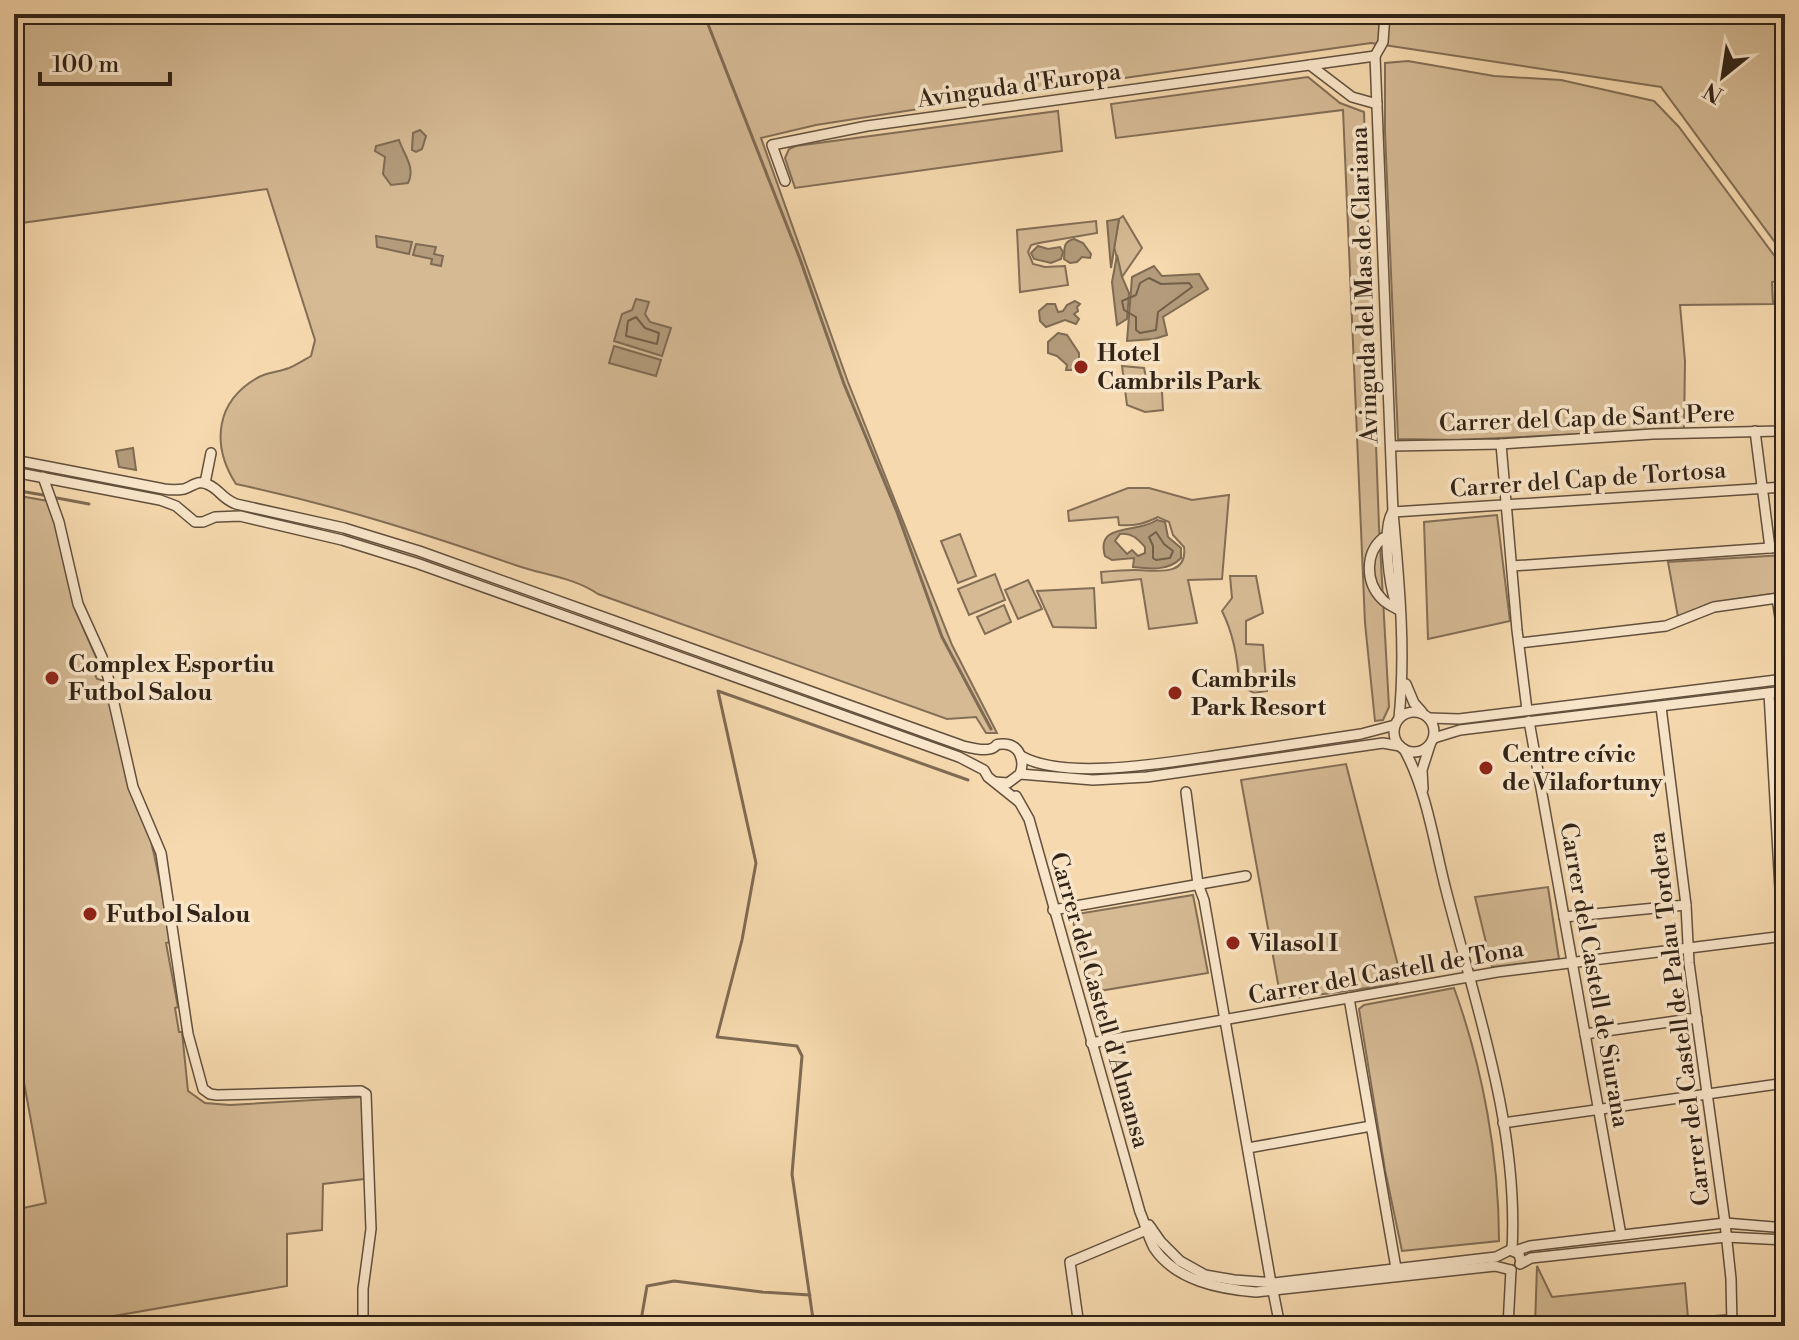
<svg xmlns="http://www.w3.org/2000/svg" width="1799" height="1340" font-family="'Libre Bodoni',serif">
	<rect width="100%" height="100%" fill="#f6d9ae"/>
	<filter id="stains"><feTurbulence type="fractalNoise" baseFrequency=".0025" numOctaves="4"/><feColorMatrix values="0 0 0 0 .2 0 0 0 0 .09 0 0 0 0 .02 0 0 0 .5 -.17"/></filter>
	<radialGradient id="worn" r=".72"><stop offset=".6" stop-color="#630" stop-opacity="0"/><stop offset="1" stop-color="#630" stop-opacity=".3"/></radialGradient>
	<g fill="#d5ba94" stroke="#836e56" stroke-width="2">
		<path d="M14 14H1785V256L1661 87 1371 43 1040 90 816 125 761 138 848 382 952 645 997 733H986L976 717 947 719 598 594C575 578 545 575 518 566 423 533 335 505 236 484 211 445 215 401 259 377 268 372 279 372 289 368 296 365 304 360 311 356L315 340 267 189 14 224Z"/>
		<polygon points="1408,61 1494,76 1561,80 1654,101 1679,127 1785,270 1785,279 1772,282 1773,304 1680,305 1685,361 1684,429 1458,440 1398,439 1385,132 1385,63"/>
		<polygon points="1308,77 1340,103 1364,112 1379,527 1389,707 1383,720 1375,721 1365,623 1343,110 1116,138 1111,104"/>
		<polygon points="1058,111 1062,151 795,188 785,158 789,149 796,146"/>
		<polygon points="1123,216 1142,248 1122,277 1114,247 1119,219"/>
		<polygon points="1096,221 1097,233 1039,243 1031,245 1028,252 1033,264 1045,267 1065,266 1068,285 1020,292 1017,230"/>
		<polygon points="1122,366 1144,368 1149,391 1162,391 1163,410 1145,412 1127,405"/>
		<path d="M1128 488H1149L1192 500 1229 495 1222 579 1188 580 1197 623 1149 629 1141 579 1102 583 1101 572C1112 571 1123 570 1134 570 1154 570 1188 578 1184 547L1173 535 1169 522 1158 517C1144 524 1135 526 1119 525L1118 517 1069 521 1068 511Z"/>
		<path d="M14 495 48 501 57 522 75 609 99 664 94 672 97 679 106 681C132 769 158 851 170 942L166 943 178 1007 175 1008 179 1032H182L188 1091 205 1103 230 1105 364 1097V1179L323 1184 322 1230 287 1234V1286L56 1326H14V1210L46 1203 14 1028Z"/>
		<polygon points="1497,515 1510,621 1428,639 1424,522"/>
		<polygon points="960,534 976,576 958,583 941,541"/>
		<polygon points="1785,555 1785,592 1711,603 1678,617 1668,562"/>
		<polygon points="995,574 1005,600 969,615 958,589"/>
		<path d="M1230 576H1256L1263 613 1246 621V644L1263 645 1267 691 1254 693 1239 685C1238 659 1234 635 1222 611L1232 598Z"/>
		<polygon points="1028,580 1042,609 1018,619 1005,590"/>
		<polygon points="1094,588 1096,628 1053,627 1037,591"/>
		<polygon points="1004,605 1011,622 985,634 977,617"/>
		<polygon points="1346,764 1401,977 1396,984 1281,1000 1241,780"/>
		<polygon points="1548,887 1559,959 1492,967 1475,897"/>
		<polygon points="1193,895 1208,973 1093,992 1071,915"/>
		<path d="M1454 988C1483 1068 1499 1157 1499 1241L1402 1251 1385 1170 1359 1009 1364 1005Z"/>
		<polygon points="1537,1266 1552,1297 1685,1283 1688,1318 1725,1315 1724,1326 1535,1326"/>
	</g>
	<g fill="#b39b7b" stroke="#7f6b53" stroke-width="2" fill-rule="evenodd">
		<polygon points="420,130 426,136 422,149 416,152 412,150 413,133"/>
		<path d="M399 140C404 155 416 168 408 183L391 185 383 174 385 157 375 151 376 146Z"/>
		<polygon points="1119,219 1111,268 1107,221"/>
		<polygon points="376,236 412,242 409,254 377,247"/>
		<path d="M1074 239 1083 243 1091 254 1090 258 1082 257 1077 262 1070 263 1064 259C1065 249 1062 242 1074 239Z"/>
		<polygon points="416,244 436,247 434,254 443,256 441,266 431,264 432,259 413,255"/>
		<polygon points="1038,246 1048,249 1060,247 1063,252 1061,259 1051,263 1034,259 1031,253"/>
		<polygon points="1117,255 1122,277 1129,293 1127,319 1117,325 1112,282"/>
		<polygon points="1154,266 1162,276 1199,274 1208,289 1163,317 1167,335 1154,339 1127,341 1132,277"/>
		<polygon points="636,299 649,302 645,314 650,322 671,328 662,356 614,341 622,314 632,310"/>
		<polygon points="1075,301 1080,304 1077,307 1078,311 1074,314 1079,319 1076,324 1065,320 1046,327 1040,321 1039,311 1047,304 1055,304 1058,312 1063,311 1067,305"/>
		<polygon points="1058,333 1067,335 1079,353 1079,364 1075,370 1066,370 1067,365 1057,356 1048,353 1048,342"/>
		<polygon points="614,346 661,360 656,376 609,363"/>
		<polygon points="133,448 136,470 119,467 116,451"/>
		<path d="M1157 520 1165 522 1168 537 1181 548V558C1169 571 1150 569 1133 567L1134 558 1112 560 1105 556C1095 522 1137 534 1157 520ZM1120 534C1131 532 1138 539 1145 547V553L1138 556 1132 550 1127 554 1115 541Z"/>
	</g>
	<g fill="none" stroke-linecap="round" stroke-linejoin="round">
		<g stroke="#725f49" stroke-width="2">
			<polygon points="1149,278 1161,284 1189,283 1192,287 1158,312 1156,330 1140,333 1136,330 1136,317 1124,310 1122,301 1136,295 1140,283"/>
			<polygon points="636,317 645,328 659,333 657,344 626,336 628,321"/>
			<polygon points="1156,532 1164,544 1173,551 1170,558 1156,560 1153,558 1153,546 1149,537"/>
		</g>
		<g stroke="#7f6b53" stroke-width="3">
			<polyline points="704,14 800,259 844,384 897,512 942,637 991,729"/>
			<polyline points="14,490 43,495"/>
			<polyline points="57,498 89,504"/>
			<polyline points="640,1326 647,1286 674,1281 762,1292 810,1295"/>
			<polyline points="814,1326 792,1174 802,1056 797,1046 717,1037 742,940 756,863 718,691 968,780"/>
		</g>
		<g stroke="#62503d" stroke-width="12">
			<g id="minor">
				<path d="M1375 56 1393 512C1399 580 1406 650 1399 718"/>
				<polyline points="1375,56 1383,42 1385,14"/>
				<polyline points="1310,65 1352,97 1377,104"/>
				<polyline points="785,181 772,145 867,126 1375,56"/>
				<polyline points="1755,431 1770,548"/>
				<polyline points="1501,444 1517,630 1527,710"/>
				<polyline points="1391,446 1501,444 1653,434 1785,431"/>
				<path d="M14 460 164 489C170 490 178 490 184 489 193 486 199 479 209 485 220 490 221 498 236 504L344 528 419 551 963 746C971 748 982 751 990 749 1000 746 992 744 1003 744 1020 744 1025 761 1020 774L1008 783 995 782"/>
				<polyline points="14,472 160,500 176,506 195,522 203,522 215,517 240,516 342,540 419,564 959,757 984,770 988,777 1018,801"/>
				<polyline points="43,477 59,522 78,604 102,657 108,677 133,787 161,853 188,1034 203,1089 210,1094 217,1095 361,1091 366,1094 371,1229 363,1289 363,1326"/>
				<polyline points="205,483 211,453"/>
				<polyline points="1393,512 1785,487"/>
				<path d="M1392 513C1382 529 1389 585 1396 604"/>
				<path d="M1392 548V541L1383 538C1365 553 1365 582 1382 599 1386 604 1394 607 1399 610"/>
				<polyline points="1512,566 1785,547"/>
				<polyline points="1777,598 1785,649"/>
				<polyline points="1519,643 1666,626 1714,607 1785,597"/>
				<polyline points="1406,684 1414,703 1422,712"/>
				<polyline points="1769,693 1785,978"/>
				<polyline points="1661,707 1686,905 1689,963 1725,1223 1731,1279 1732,1326"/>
				<circle cx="1414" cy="732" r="20"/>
				<polyline points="1429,718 1459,719 1785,679"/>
				<polyline points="1529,721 1621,1235"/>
				<polyline points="1434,738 1460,730 1785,691"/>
				<path d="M1404 749C1427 791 1434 844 1446 890 1476 1007 1519 1128 1512 1250"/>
				<path d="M1021 756C1067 782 1175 761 1227 754 1272 747 1316 741 1361 734L1395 725"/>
				<polyline points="1020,774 1093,780 1147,777 1383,743 1400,746"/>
				<polyline points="1423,789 1422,770 1430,745"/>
				<polyline points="1186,792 1198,884 1204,900 1271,1283"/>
				<path d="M1016 796 1029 819 1140 1212C1145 1223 1148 1237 1154 1248 1176 1281 1220 1289 1256 1292L1495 1266 1511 1270"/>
				<polyline points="1053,910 1246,876"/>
				<polyline points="1564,917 1686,905"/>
				<polyline points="1349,998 1396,1268"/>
				<polyline points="1585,1034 1697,1018"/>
				<polyline points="1091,1043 1497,972 1785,936"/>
				<polyline points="1503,1123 1785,1083"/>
				<polyline points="1248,1148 1371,1126"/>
				<polyline points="1149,1225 1161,1242 1180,1261 1205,1275 1234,1280 1274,1283 1496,1257 1510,1250 1519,1254 1521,1262"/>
				<polyline points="1515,1251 1530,1246 1725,1223 1785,1228"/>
				<polyline points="1520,1264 1531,1258 1726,1237 1785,1240"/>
				<polyline points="1273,1291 1280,1326"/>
				<polyline points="1079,1326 1070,1262 1151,1228"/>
				<polyline points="1508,1326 1511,1270"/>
			</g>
		</g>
		<use href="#minor" stroke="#f9e6ca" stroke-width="9"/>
	</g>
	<g fill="#8f2418" stroke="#f9e6ca" stroke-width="3">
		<circle cx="1081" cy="367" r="8"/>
		<circle cx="52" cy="678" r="8"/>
		<circle cx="1175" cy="693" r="8"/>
		<circle cx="1486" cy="768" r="8"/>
		<circle cx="90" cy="914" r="8"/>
		<circle cx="1233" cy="943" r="8"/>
	</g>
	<g text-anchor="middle" stroke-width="7" stroke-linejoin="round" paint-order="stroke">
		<g font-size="24" fill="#312317" stroke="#f9e6ca">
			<text transform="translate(1019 85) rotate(-8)" y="8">Avinguda d'Europa</text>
			<text transform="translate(1364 285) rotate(-92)" y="8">Avinguda del Mas de Clariana</text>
			<text transform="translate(1587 418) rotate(-2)" y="8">Carrer del Cap de Sant Pere</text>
			<text transform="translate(1588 479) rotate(-4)" y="8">Carrer del Cap de Tortosa</text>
			<text transform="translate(1386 972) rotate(-10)" y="8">Carrer del Castell de Tona</text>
			<text transform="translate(1595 975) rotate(80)" y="8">Carrer del Castell de Siurana</text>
			<text transform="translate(1100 1000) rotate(74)" y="8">Carrer del Castell d'Almansa</text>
			<text transform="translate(1679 1019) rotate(-97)" y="8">Carrer del Castell de Palau Tordera</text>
		</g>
		<g font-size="24" font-weight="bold" fill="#312317" stroke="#f9e6ca" text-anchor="start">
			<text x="1097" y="361">Hotel<tspan x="1097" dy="28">Cambrils Park</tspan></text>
			<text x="68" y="672">Complex Esportiu<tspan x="68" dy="28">Futbol Salou</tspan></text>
			<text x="1191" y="687">Cambrils<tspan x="1191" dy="28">Park Resort</tspan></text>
			<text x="1502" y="762">Centre cívic<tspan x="1502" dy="28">de Vilafortuny</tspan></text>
			<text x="106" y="922">Futbol Salou</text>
			<text x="1249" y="951">Vilasol I</text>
		</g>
	</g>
	<rect width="1799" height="1340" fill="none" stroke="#f6d9ae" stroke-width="48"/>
	<rect x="16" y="16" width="1767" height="1308" fill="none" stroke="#312317" stroke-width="4"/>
	<rect x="24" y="24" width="1751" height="1292" fill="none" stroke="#312317" stroke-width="2"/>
	<g transform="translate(1723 76) rotate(210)" stroke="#f9e6ca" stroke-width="6" paint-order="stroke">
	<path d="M0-6L14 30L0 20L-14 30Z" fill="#312317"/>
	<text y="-12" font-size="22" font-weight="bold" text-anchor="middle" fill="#312317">N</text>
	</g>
	<path d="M40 72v12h130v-12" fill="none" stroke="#312317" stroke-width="4"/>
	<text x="52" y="72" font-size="24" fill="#312317" stroke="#f9e6ca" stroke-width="6" paint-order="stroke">100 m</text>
	<rect width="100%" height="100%" filter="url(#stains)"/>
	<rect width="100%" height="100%" fill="url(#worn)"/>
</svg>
